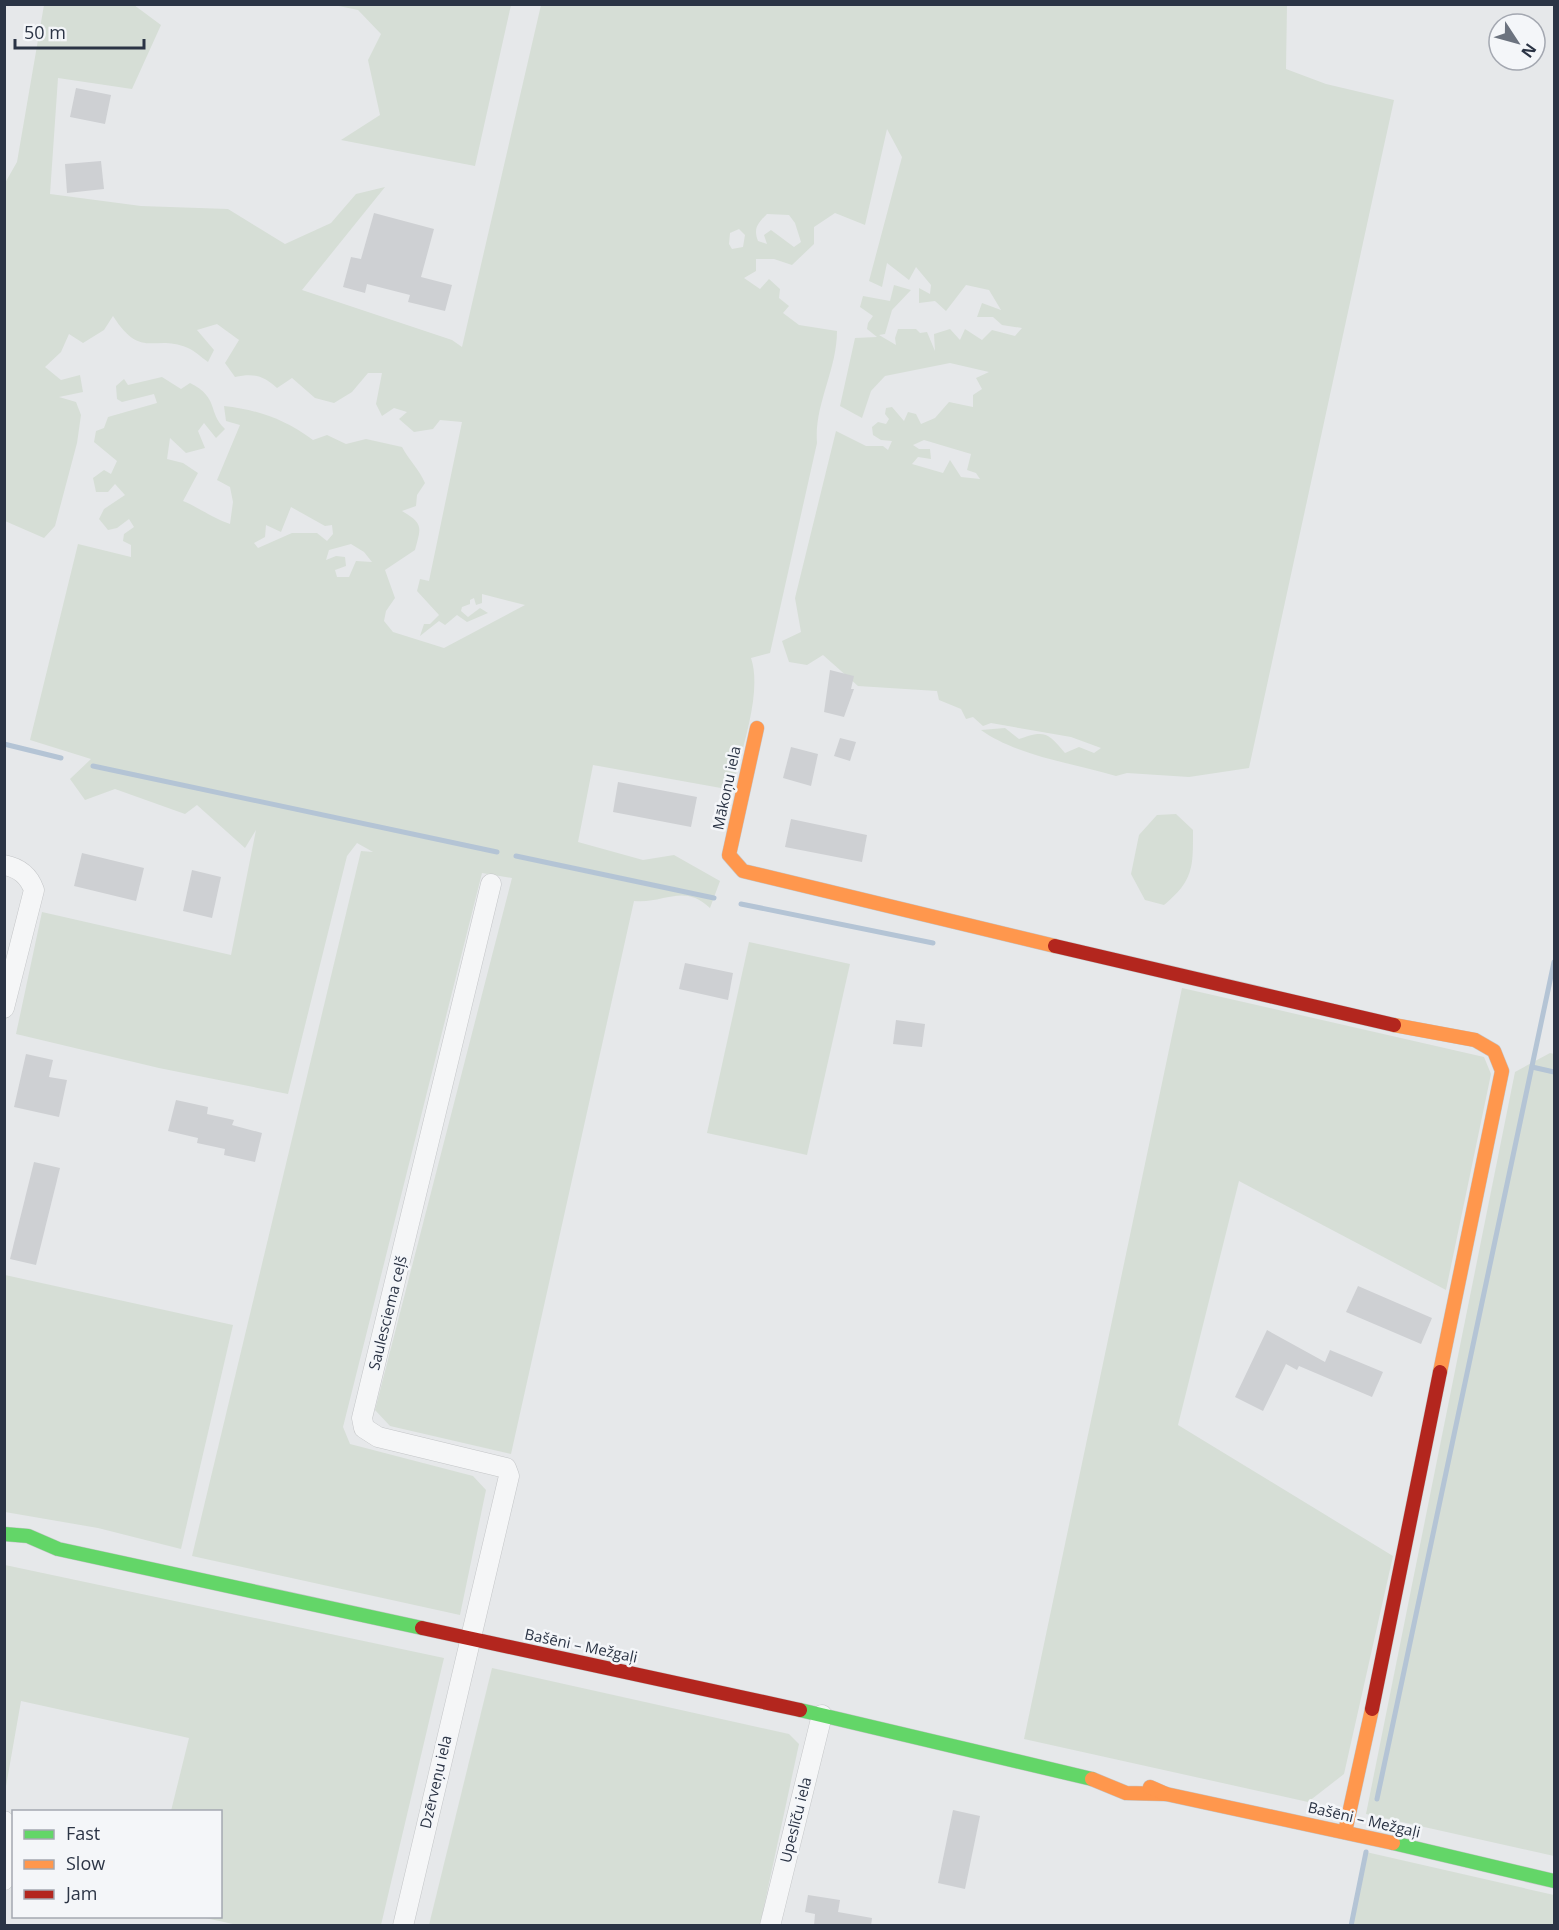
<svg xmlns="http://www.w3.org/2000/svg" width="1559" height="1930" font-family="'Open Sans',sans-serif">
	<rect width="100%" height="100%" fill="#e6e8ea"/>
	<g fill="#d6ded6" fill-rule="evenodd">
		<path d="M44 5H134L161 25 132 89 58 78 50 194 141 206 228 209 285 244 331 223 356 194 385 187 302 290 452 340 462 347 541 5H1287L1286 69 1326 84 1394 100 1249 768 1189 777 1127 773 1116 776C1075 764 1015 755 981 730L1005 728 1019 739C1044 730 1048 732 1065 753L1079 747 1094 753 1101 748 1071 737 991 723 983 726 973 717 966 719 961 709 939 700 937 691 858 686 823 655 807 665 789 662 782 641 801 632 795 598 836 431 866 446H883L888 450 892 441 881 440 873 435 872 427 878 422 886 424 889 419 885 414 886 408 892 407 904 421 908 412 916 414 921 424 935 418 949 402 973 407V395L982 389 976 378 989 372 950 363 885 376 871 391 862 418 840 406 855 338 877 337 867 329 868 323 873 316 860 307 863 296 890 301 894 285 911 290 892 310 885 334 879 335 896 345 895 338 898 329H916L920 333 927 332 935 351 934 334 950 329 960 340 965 329 982 340 992 330 1015 336 1022 328 1002 325 993 317H977L982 303 1001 310 989 290 966 285 946 311 935 301 919 303V288L930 294 931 285 916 267 909 280 887 263 882 287 869 281 902 157 887 129 865 225 835 213 814 227V244L792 265 774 259H756V271L744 278 760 289 769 279 780 289 779 298 789 306 783 313 799 325 837 331C837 370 814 405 817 443L770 653 751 658C763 693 740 754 732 790L593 765 578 842 643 860 674 855 720 881 710 908C683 883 665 904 634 901L511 1454 390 1426 375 1410 512 878 482 873 343 1427 350 1444 473 1476 486 1490 460 1615 192 1556 361 851 373 852 357 843 347 856 288 1094 159 1068 16 1034 42 912 231 955 256 830 245 848 197 805 185 814 115 789 85 800 70 779 91 759 30 740 78 544 131 557V545L123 541 124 534 134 527 129 519 117 528 108 530 99 519 104 509 125 495 115 484 108 492H96L93 478 104 470 111 474 117 461 94 442 96 431 104 428 108 417 157 403 154 394 122 402 117 399 116 386 124 379 128 385 162 377 181 389 190 383C220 398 207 412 225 429L216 438 204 423 198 431 205 448 186 453 170 438 167 459 183 463 198 473 183 501C200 508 212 518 230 524L233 502 230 487 217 480 240 425 226 421 224 406C259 410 284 419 313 440L327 435 346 444 366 439 402 447C409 460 419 469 425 483L417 495 416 506 402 511C424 524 421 527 415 550L385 570 395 598 386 611 384 621 393 632 444 648 525 605 482 594V603L476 605 474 598 470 600V604L462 607 461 611 468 617 480 608 488 613 467 622 457 615 445 625 439 621 420 636 424 624H430L439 615 417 591 420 579 429 581 462 422 440 420 433 429 414 432 399 419 407 412 394 408 382 416 376 404 382 373H368L352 392 334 403 315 398 292 378 277 388C263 375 253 373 235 377L225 363 239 340 217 324 197 330 214 350 208 362C201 357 195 351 188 348 153 333 142 361 113 316L104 330 83 343 69 334 61 352 45 367 61 380 80 375 83 392 59 397 76 402 81 415 77 443 55 526 44 538 5 521V183L17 162ZM767 214 789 215 795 223 801 242 794 247 771 230 764 235 767 244 758 241C753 228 758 223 767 214ZM739 229 745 235 743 247 732 249 729 244 730 233ZM924 440 971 454 967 470 976 473 980 479 961 477 950 460 943 473 912 464 918 457 931 459 930 449H919L913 445ZM291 507 325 526 332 525 333 534 327 541 317 533H292L258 548 254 543 265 537 266 525 281 532ZM351 544 364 552 372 562 356 561 349 577H337L335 570 346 566 345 557 336 556 326 560 329 550Z"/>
		<polygon points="334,5 511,5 475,166 341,140 380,115 368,60 381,34 358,10"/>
		<path d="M1176 814 1193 830C1193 867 1194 880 1164 905L1145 900 1131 874 1139 835 1157 815Z"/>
		<polygon points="749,942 850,964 807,1155 707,1133"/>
		<polygon points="1182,988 1484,1057 1491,1074 1446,1290 1239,1181 1178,1425 1393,1556 1344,1774 1308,1802 1024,1739"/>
		<polygon points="1550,1053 1554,1054 1554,1856 1366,1814 1515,1072"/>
		<polygon points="5,1275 233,1325 181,1549 98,1528 5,1512"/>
		<polygon points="5,1565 444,1658 381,1925 242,1926 201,1917 220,1916 220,1812 171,1811 189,1738 21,1701 5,1792"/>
		<polygon points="492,1668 789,1734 799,1744 760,1925 429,1925"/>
		<polygon points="1366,1852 1554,1895 1554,1925 1351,1926"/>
	</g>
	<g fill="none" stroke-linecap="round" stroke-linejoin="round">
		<g stroke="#b4c4d5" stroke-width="5">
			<polyline points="4,744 61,758"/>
			<polyline points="93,766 497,852"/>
			<polyline points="516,856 714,898"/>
			<polyline points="741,904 933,943"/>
			<polyline points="1532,1067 1554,1072"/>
			<polyline points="1377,1799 1554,962"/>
			<polyline points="1351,1926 1366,1852"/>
		</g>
	</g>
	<g fill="#ced0d3">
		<polygon points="76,88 111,95 105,124 70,117"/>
		<polygon points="101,161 104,189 67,193 65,164"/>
		<polygon points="374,213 434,229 421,277 452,285 445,311 408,302 410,295 367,284 365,293 343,287 351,257 361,259"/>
		<polygon points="830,670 854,676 851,689 854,689 844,717 824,712"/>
		<polygon points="840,738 856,742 850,761 834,756"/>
		<polygon points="791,747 818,754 811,786 783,778"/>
		<polygon points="618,782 697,797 691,827 613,812"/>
		<polygon points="791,819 867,835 862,862 785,847"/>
		<polygon points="82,853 144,868 136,901 74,886"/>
		<polygon points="192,870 221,877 212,918 183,911"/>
		<polygon points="685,963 733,973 728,1000 679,989"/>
		<polygon points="896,1020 925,1024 922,1047 893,1044"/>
		<polygon points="26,1054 53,1060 49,1077 67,1080 59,1117 14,1107"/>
		<polygon points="176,1100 208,1107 207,1114 234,1120 232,1125 262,1133 255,1162 224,1155 225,1149 197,1143 198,1138 168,1131"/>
		<polygon points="34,1162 60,1168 36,1265 10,1259"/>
		<polygon points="1358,1286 1432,1318 1421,1344 1346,1312"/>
		<polygon points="1267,1330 1325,1362 1330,1350 1383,1372 1372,1397 1299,1366 1297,1370 1286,1364 1263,1411 1235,1397"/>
		<polygon points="953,1810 980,1816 965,1889 938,1883"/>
		<polygon points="808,1895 840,1900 838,1912 872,1918 871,1926 814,1926 815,1914 805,1912"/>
	</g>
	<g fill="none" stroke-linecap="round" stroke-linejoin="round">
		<g stroke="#c4c6c8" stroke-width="21">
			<g id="street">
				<path d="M4 865C20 868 29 876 34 890L4 1008"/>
				<polyline points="4,1821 14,1832"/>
				<polyline points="4,1880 14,1842"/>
				<polyline points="403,1926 509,1476 506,1468 378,1437 364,1428 362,1418 491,884"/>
				<polyline points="770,1926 822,1715"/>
			</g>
		</g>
		<g stroke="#c4c6c8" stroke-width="15">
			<g id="fast">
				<polyline points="4,1534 28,1536 58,1549 422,1628"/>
				<polyline points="800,1710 1092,1779"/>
				<polyline points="1393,1843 1554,1881"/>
			</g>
		</g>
		<g stroke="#c4c6c8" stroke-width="15">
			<g id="slow">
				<polyline points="757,728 729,855 743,871 1055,946"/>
				<polyline points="1394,1025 1475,1040 1494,1051 1502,1071 1440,1372"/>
				<polyline points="1092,1779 1126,1793 1166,1794"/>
				<polyline points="1150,1787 1166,1794 1393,1843"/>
				<polyline points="1345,1832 1372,1709"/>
			</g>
		</g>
		<g stroke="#c4c6c8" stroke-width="15">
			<g id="jam">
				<polyline points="1055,946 1394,1025"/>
				<polyline points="422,1628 800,1710"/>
				<polyline points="1372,1709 1440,1372"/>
			</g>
		</g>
		<use href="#street" stroke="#f5f6f7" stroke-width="20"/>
		<use href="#fast" stroke="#63d668" stroke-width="14"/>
		<use href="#slow" stroke="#ff974d" stroke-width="14"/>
		<use href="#jam" stroke="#b3261e" stroke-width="14"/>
	</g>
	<g text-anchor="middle" stroke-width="5" stroke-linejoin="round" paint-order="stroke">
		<g font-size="15" fill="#2b3445" stroke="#f4f6f9">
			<text transform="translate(727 788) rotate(-78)" y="5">Mākoņu iela</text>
			<text transform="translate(388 1313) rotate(-76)" y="5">Saulesciema ceļš</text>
			<text transform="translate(581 1646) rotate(12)" y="5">Bašēni – Mežgaļi</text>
			<text transform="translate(436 1782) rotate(-77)" y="5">Dzērveņu iela</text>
			<text transform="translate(796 1820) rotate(-76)" y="5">Upeslīču iela</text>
			<text transform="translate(1364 1820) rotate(13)" y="5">Bašēni – Mežgaļi</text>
		</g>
	</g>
	<rect width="1559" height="1930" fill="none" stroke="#2b3445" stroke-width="12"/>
	<rect x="12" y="1810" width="210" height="108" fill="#f4f6f9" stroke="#a4a8b1" stroke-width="1.5"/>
	<rect x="24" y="1830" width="30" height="9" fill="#63d668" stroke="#a4a8b1" stroke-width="1.5"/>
	<text x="66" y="1840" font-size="18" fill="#2b3445">Fast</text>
	<rect x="24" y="1860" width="30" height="9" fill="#ff974d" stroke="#a4a8b1" stroke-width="1.5"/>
	<text x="66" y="1870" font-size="18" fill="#2b3445">Slow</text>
	<rect x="24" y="1890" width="30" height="9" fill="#b3261e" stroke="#a4a8b1" stroke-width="1.5"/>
	<text x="66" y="1900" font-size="18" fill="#2b3445">Jam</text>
	<g transform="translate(1517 42) rotate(126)"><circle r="28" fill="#f4f6f9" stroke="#a4a8b1" stroke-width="1.5"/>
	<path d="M0-4.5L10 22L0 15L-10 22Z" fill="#6c737f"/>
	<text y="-9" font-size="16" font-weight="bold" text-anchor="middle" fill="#2b3445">N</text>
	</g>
	<path d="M15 39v9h129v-9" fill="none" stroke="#2b3445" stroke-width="3"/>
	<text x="24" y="39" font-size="18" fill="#2b3445" stroke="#f4f6f9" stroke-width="4.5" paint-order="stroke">50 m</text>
</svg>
